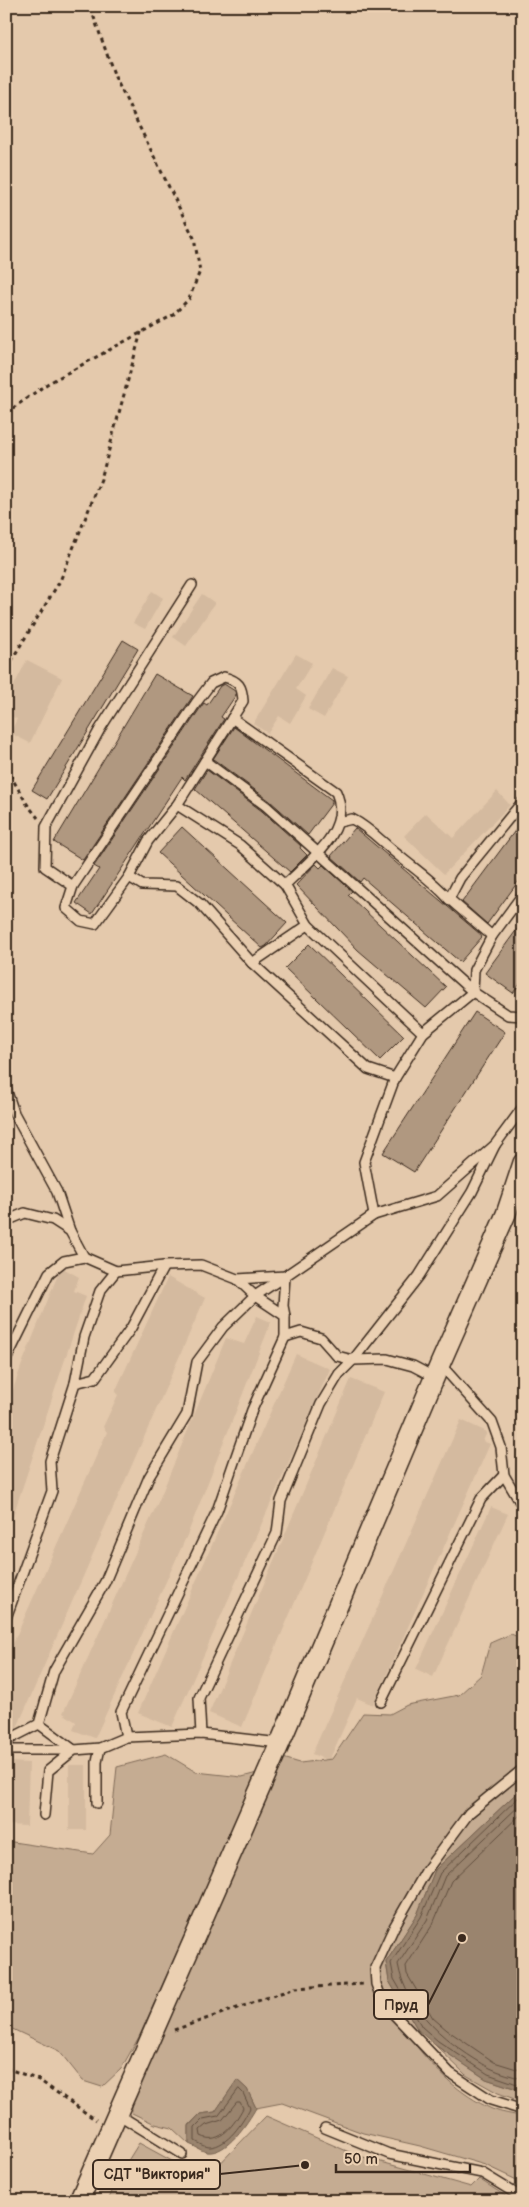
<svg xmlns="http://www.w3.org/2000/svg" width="529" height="2207" font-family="'Balsamiq Sans',sans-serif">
	<rect width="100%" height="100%" fill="#e4c9ac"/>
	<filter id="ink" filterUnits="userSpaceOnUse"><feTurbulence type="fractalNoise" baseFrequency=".02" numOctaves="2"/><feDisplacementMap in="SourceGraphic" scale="10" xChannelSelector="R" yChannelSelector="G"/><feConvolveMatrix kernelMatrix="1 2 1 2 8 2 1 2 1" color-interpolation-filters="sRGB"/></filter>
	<g filter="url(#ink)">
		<g fill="#d4ba9f">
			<polygon points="152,591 163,598 145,629 133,623"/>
			<polygon points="202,594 215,603 186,646 173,637"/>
			<polygon points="296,654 312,663 296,689 306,696 290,723 279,716 268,733 253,724"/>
			<polygon points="27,660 62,678 30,743 10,733 17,719 6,714 6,701"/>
			<polygon points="332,668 348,676 324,718 308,709"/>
			<polygon points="497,791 510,805 444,874 404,836 426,813 453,838"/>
			<polygon points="61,1267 79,1277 74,1291 86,1296 6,1537 6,1409 22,1364"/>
			<polygon points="168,1277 205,1298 16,1730 6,1725 6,1659 107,1432 103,1427 118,1395 115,1392"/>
			<polygon points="257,1316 271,1322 188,1533 95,1738 73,1730 76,1722 63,1713 159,1500 226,1338 244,1344"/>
			<polygon points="296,1354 330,1369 172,1727 138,1713"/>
			<polygon points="351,1379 384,1392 242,1727 209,1713"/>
			<polygon points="461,1420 487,1432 483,1441 490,1444 373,1705 357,1698 329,1761 312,1754"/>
			<polygon points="491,1507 508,1514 433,1677 416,1669"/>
			<polygon points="6,1762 29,1763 27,1826 6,1825"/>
			<rect x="69" y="1765" width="17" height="65"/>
		</g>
		<g fill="#c5ac92" stroke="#806b58">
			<path d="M511 1634 523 1639V1787L435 1870 417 1915 386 1962 389 1981 418 2030 414 2043C435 2070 460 2095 492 2109 501 2113 513 2114 523 2117V2183L485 2165 420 2146 363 2133 282 2103 256 2108 247 2089 237 2080 215 2112 200 2114 189 2125V2144L172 2128 155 2124 132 2113V2098L283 1758 300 1763 332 1759 363 1713 390 1714 407 1705 459 1695 481 1675 490 1643Z"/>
			<polygon points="166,1754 196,1772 242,1777 257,1773 140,2035 121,2069 102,2087 83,2081 59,2051 6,2026 6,1841 93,1854 110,1835 117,1767"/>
			<polygon points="435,2045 486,2079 523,2091 523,2102 498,2093 466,2075"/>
			<polygon points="266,2116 356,2155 471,2187 479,2179 513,2201 108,2201 119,2175 139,2143 205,2179"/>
		</g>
		<g fill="#9a846e" stroke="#74604e">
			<polygon points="523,1787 523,2091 486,2079 435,2045 418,2030 389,1981 386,1962 417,1915 435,1870"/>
			<path d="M237 2080 247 2089 256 2108C248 2122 227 2155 207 2152 201 2151 195 2146 189 2144V2126L200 2114 215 2112Z"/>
		</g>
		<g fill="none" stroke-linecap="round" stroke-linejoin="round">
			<g stroke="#614e3e" stroke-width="1">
				<polyline points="523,1793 440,1873 421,1917 391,1963 394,1979 422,2027 438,2041 488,2074 523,2086"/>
				<path d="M523 1802 445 1876 427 1920 398 1964C406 2011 450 2046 490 2068 500 2073 512 2076 523 2079"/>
				<polyline points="523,1812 451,1881 433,1924 406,1966 407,1974 433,2018 447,2030 494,2062 523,2071"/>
				<path d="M239 2089 243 2093 250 2108C243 2122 228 2146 210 2147 205 2147 199 2143 195 2141V2127L203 2119 218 2116Z"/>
				<path d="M237 2102H240L243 2108C235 2123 220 2146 201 2136L200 2130 206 2125 222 2120Z"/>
			</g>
		</g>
		<g fill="#b09880" stroke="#3b2a1e">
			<polygon points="123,640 138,649 47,799 32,790"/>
			<polygon points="155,674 193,696 83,860 54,842"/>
			<polygon points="224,684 235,691 236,695 221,717 224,719 185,780 182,777 92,914 76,903 99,869 94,866 201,707 204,703 207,705 220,686"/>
			<polygon points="234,727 332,800 332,803 308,835 270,801 213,759"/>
			<polygon points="207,770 262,811 301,846 300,848 307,855 290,872 195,789"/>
			<polygon points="523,820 523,875 487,924 462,902"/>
			<polygon points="182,827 287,923 266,946 262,948 158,853"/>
			<polygon points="355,828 480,934 482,937 460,962 363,878 360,882 331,856"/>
			<polygon points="316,864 320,868 323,865 352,891 348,895 446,987 426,1008 358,950 296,885"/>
			<polygon points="523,921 523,980 513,993 485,973"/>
			<polygon points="309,944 404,1036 380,1060 285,968"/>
			<polygon points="475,1012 505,1032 414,1172 383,1153"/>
		</g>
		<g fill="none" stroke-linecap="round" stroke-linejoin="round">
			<g stroke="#3b2a1e" stroke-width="12">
				<g id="service">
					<path d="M224 677C239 681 242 686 243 701L177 805 148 841 129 877 95 924 81 921 66 908 73 886 196 703 211 683Z"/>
					<polyline points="205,761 266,806 473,992 508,1015 523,1016"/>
					<path d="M177 805 240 845 285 885C309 861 353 830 336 792L232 718"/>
					<path d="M339 822 352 819C370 828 383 843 398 855 417 871 432 880 449 899"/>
					<polyline points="129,877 142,885 177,886 200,904 252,963 368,1069 395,1078"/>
					<polyline points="285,885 308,925 423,1033"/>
					<polyline points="73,886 45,867 46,827 100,729 192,585"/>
					<polyline points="492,936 449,899 460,878 523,801"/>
					<polyline points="252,963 308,925"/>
					<polyline points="6,1089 14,1113 57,1192 70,1231"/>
					<polyline points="374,1215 364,1162 395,1078 423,1033 473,992 474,970 492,936 523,894"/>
					<polyline points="6,1221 25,1213 53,1220 70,1231 84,1257"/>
					<polyline points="237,1279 285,1276 374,1215 437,1196 495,1145 523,1107"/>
					<polyline points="6,1360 49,1273 64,1261 84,1257 116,1271 164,1266 201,1265 237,1279 255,1296 285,1316 285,1337 301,1332 321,1338 337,1356 353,1360 387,1359 413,1366 434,1377"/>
					<polyline points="440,1364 492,1422 501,1447 504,1475 523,1507"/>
					<polyline points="75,1383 84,1337 100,1291 116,1271"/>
					<polyline points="6,1618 52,1491 50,1461 75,1383 95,1378 131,1328 164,1266"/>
					<polyline points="381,1702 481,1499 504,1475"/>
					<polyline points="201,1734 199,1698 277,1533 281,1501 321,1404 339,1374 353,1360 419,1276 472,1192 495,1145"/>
					<polyline points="126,1737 121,1712 217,1511 252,1410 285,1337"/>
					<polyline points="6,1741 39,1724 54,1671 105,1582 149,1477 187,1414 197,1362 223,1327 255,1296 285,1276 283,1306 285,1316"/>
					<polyline points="6,1750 74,1750 39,1724"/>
					<polyline points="523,1769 469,1813 426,1871 394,1927 375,1968 376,1984 383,2003 450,2073 491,2100 523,2110"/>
					<polyline points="97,1803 97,1762 100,1748"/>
					<polyline points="44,1815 48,1771 74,1750 100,1748 126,1737 201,1734 280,1743"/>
					<polyline points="116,2113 182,2154"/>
					<polyline points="325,2128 389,2154 482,2173 523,2198"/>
				</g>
			</g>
			<g stroke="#3b2a1e" stroke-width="22">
				<polyline id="minor" points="79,2201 280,1743 440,1364 506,1214 523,1163"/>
			</g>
			<g stroke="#3b2a1e" stroke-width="3" stroke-dasharray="4 4" stroke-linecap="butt">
				<polyline points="6,413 47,384 173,315 189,299 200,271 194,238 115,77 90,6"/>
				<polyline points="6,676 14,656 60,581 101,479 141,332"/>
				<polyline points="6,768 27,804 38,818"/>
				<polyline points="174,2030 295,1988 365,1984"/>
				<polyline points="6,2068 39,2080 96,2120"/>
			</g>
			<use href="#service" stroke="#ebd0b2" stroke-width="9"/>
			<use href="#minor" stroke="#ebd0b2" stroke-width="19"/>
		</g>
	</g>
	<path fill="none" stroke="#3b2a1e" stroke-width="2" d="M462 1938L428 2005M305 2165L220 2174"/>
	<g fill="#3b2a1e" stroke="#ebd0b2" stroke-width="2">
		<circle cx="462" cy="1938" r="5"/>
		<circle cx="305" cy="2165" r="5"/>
	</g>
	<g fill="#ebd0b2" stroke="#3b2a1e" stroke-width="2">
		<rect x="374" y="1990" width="54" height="29" rx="5"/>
		<rect x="93" y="2160" width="127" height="29" rx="5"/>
	</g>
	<g font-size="14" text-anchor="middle" font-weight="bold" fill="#3b2a1e">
		<text x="401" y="2010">Пруд</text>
		<text x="157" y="2179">СДТ "Виктория"</text>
	</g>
	<rect width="529" height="2207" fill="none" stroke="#ebd0b2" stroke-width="25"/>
	<rect x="12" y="12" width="504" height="2182" fill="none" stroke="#3b2a1e" stroke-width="2" filter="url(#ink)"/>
	<path d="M336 2164v8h134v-8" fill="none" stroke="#3b2a1e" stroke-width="2.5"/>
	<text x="344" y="2164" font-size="15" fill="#3b2a1e" stroke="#ebd0b2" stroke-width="4" paint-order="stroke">50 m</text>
</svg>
